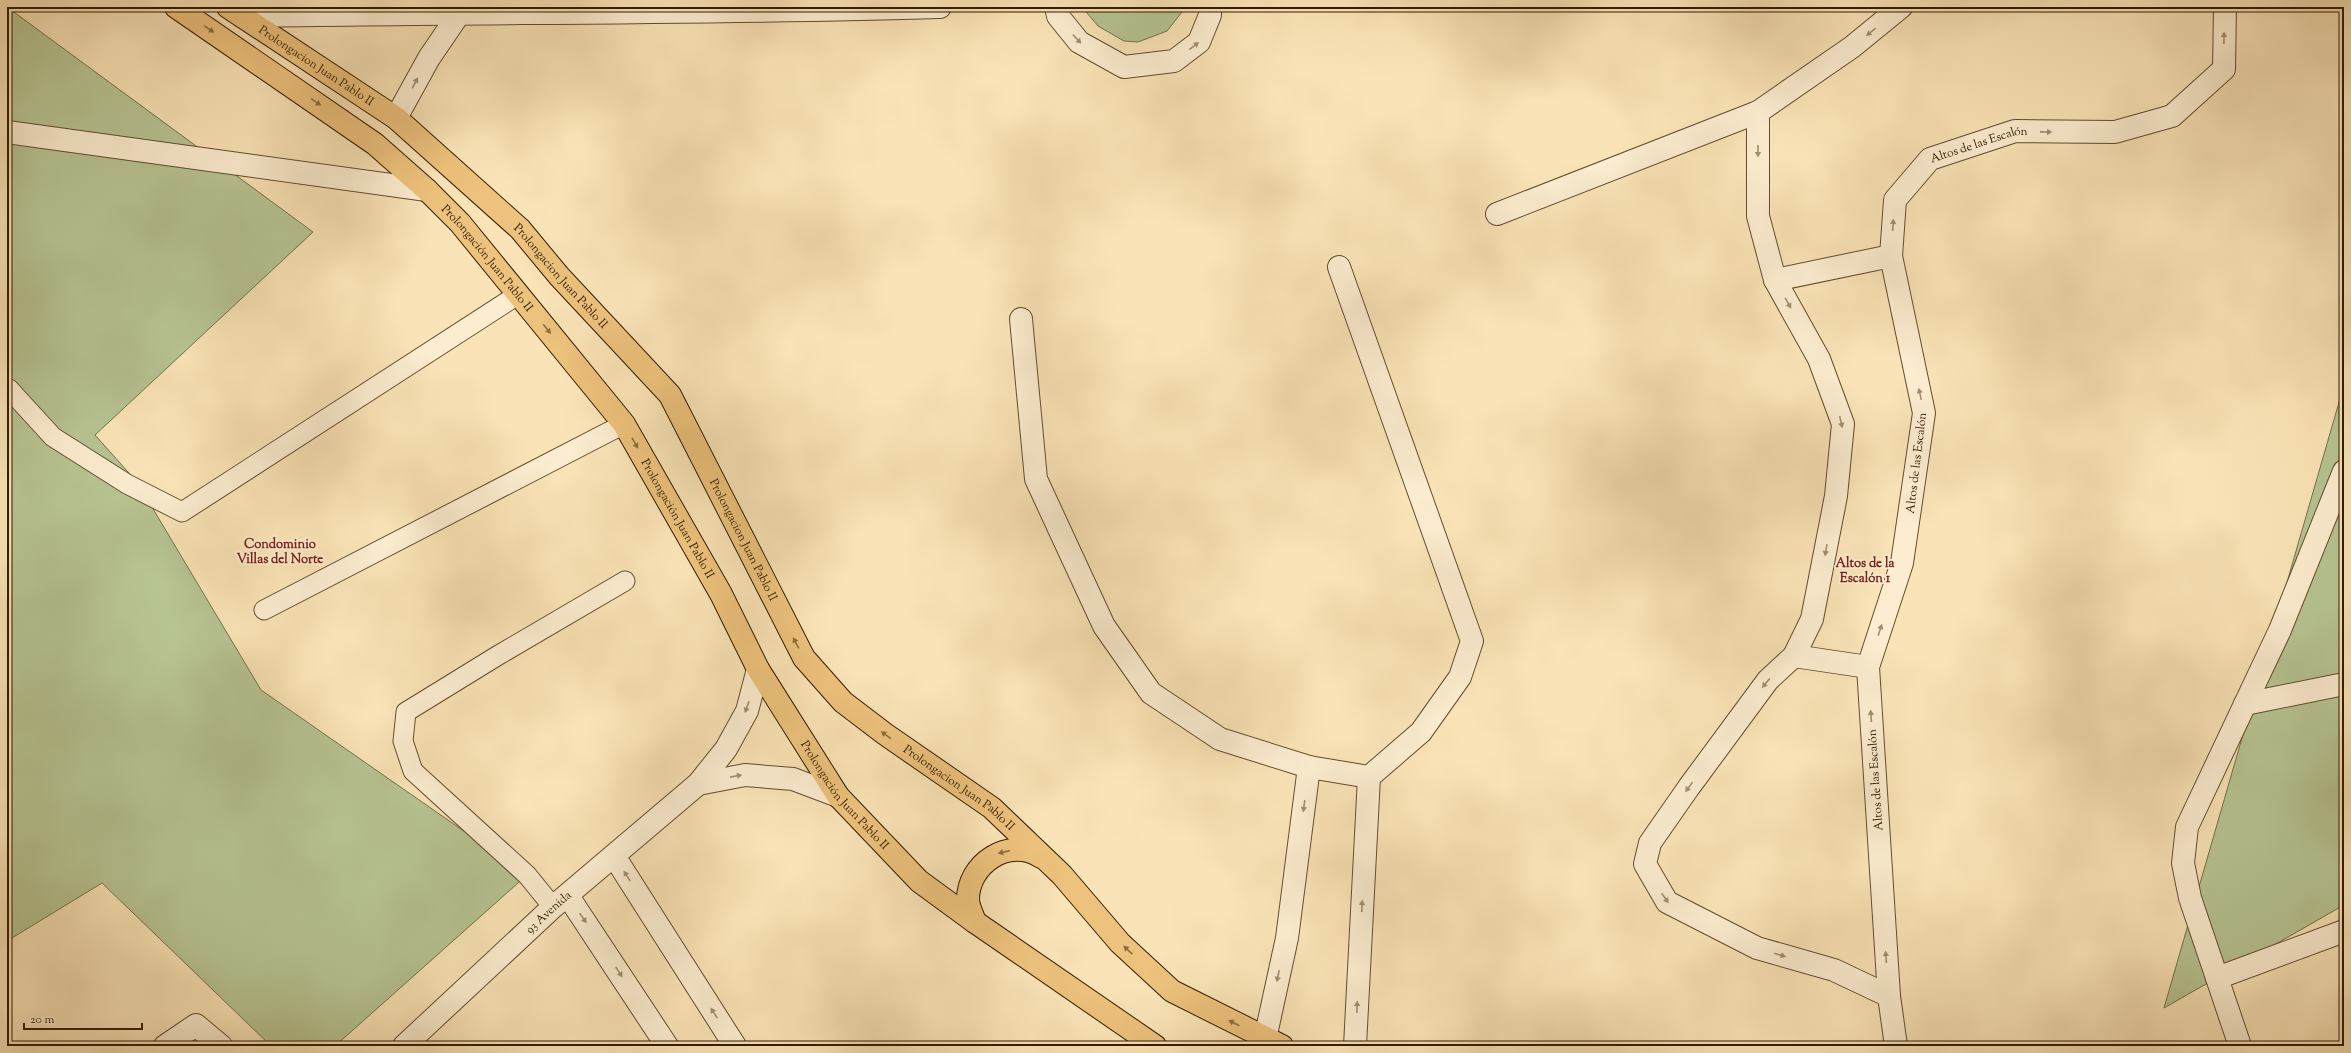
<svg xmlns="http://www.w3.org/2000/svg" width="2351" height="1053" font-family="'Sorts Mill Goudy',serif">
	<rect width="100%" height="100%" fill="#fae4b7"/>
	<filter id="stains"><feTurbulence type="fractalNoise" baseFrequency=".005" numOctaves="4"/><feColorMatrix values="0 0 0 0 .2 0 0 0 0 .09 0 0 0 0 .02 0 0 0 .5 -.17"/></filter>
	<radialGradient id="worn" r=".72"><stop offset=".6" stop-color="#630" stop-opacity="0"/><stop offset="1" stop-color="#630" stop-opacity=".3"/></radialGradient>
	<g fill="#b7c593" stroke="#74704a">
		<polygon points="7,7 313,232 95,435 137,482 261,690 527,875 335,1046 271,1046 102,883 7,941"/>
		<polygon points="1082,7 1186,7 1167,31 1138,42 1124,41 1098,26"/>
		<polygon points="2344,385 2344,905 2164,1008"/>
	</g>
	<g fill="none" stroke-linecap="round" stroke-linejoin="round">
		<g stroke="#624d2e" stroke-width="21">
			<g id="service">
				<polyline points="9,389 53,437 127,484 182,512 519,294"/>
				<polyline points="264,610 624,424"/>
				<polyline points="553,907 527,875 413,771 403,741 406,712 497,656 625,581"/>
			</g>
		</g>
		<g stroke="#624d2e" stroke-width="24">
			<g id="minor">
				<polyline points="1056,7 1058,16 1079,42 1124,67 1174,61 1199,42 1210,15 1210,7"/>
				<path d="M242 16C475 12 708 14 940 7"/>
				<polyline points="1758,112 1758,216 1775,280 1819,359 1843,424 1836,496 1812,619 1794,656 1768,680 1689,787 1650,843 1645,864 1667,902 1757,948 1834,970 1889,996"/>
				<polyline points="396,118 429,58 459,14"/>
				<polyline points="7,132 427,190"/>
				<polyline points="1497,214 1758,112 1852,47 1901,7"/>
				<polyline points="1339,267 1472,641 1460,677 1421,732 1369,777 1355,1046"/>
				<polyline points="1775,280 1891,256"/>
				<polyline points="1021,319 1036,479 1104,626 1151,693 1220,739 1309,767 1369,777"/>
				<polyline points="1794,656 1868,667"/>
				<polyline points="2245,704 2344,684"/>
				<polyline points="614,856 735,1046"/>
				<polyline points="568,896 667,1046"/>
				<polyline points="2217,978 2344,931"/>
				<polyline points="1265,1039 1287,938 1309,767"/>
				<polyline points="165,1046 196,1025 221,1046"/>
				<path id="s1" d="M1896 1046 1889 996 1868 667 1902 563 1924 413 1891 256 1895 200 1930 159 2015 131 2115 132 2172 116 2224 69 2225 7"/>
				<polyline points="2240,1046 2190,898 2183,863 2187,827 2280,630 2344,471"/>
			</g>
		</g>
		<g stroke="#624d2e" stroke-width="24">
			<g id="tertiary">
				<polyline points="698,784 745,775 793,779 838,796"/>
				<path id="s2" d="M404 1046 553 907 698 784 726 749 747 711 758 669"/>
			</g>
		</g>
		<g stroke="#301b00" stroke-width="24">
			<g id="primary">
				<path id="s3" d="M176 7 375 144 427 190 460 223 624 424 721 594 758 669 838 796 919 881 975 922 1155 1046"/>
				<path id="s4" d="M228 7 396 118 520 229 559 276 670 395 804 658 843 702 885 734 992 808 1062 875 1120 943 1172 991 1282 1046"/>
				<path d="M975 922C973 916 969 908 968 901 967 864 1009 836 1041 857"/>
			</g>
		</g>
		<use href="#service" stroke="#fcedd0" stroke-width="19"/>
		<use href="#minor" stroke="#fcedd0" stroke-width="22"/>
		<use href="#tertiary" stroke="#fcedd0" stroke-width="22"/>
		<use href="#primary" stroke="#edc27c" stroke-width="22"/>
	</g>
	<defs><path id="oneway-solid" d="M-6-.8H1V-3.2L6.5 0L1 3.2V.8H-6Z"/></defs>
	<g fill="#8e6e3e">
		<use href="#oneway-solid" transform="translate(209 29) rotate(34)"/>
		<use href="#oneway-solid" transform="translate(316 102) rotate(35)"/>
		<use href="#oneway-solid" transform="translate(547 329) rotate(51)"/>
		<use href="#oneway-solid" transform="translate(635 443) rotate(60)"/>
		<use href="#oneway-solid" transform="translate(796 643) rotate(-118)"/>
		<use href="#oneway-solid" transform="translate(886 735) rotate(-144)"/>
		<use href="#oneway-solid" transform="translate(1004 852) rotate(167)"/>
		<use href="#oneway-solid" transform="translate(1128 950) rotate(-137)"/>
		<use href="#oneway-solid" transform="translate(1234 1023) rotate(-153)"/>
	</g>
	<g fill="#a08e72">
		<use href="#oneway-solid" transform="translate(1871 32) rotate(141)"/>
		<use href="#oneway-solid" transform="translate(2224 38) rotate(-89)"/>
		<use href="#oneway-solid" transform="translate(1077 39) rotate(47)"/>
		<use href="#oneway-solid" transform="translate(1194 46) rotate(-37)"/>
		<use href="#oneway-solid" transform="translate(415 83) rotate(-62)"/>
		<use href="#oneway-solid" transform="translate(2046 132) rotate(1)"/>
		<use href="#oneway-solid" transform="translate(1758 151) rotate(90)"/>
		<use href="#oneway-solid" transform="translate(1893 225) rotate(-86)"/>
		<use href="#oneway-solid" transform="translate(1788 303) rotate(61)"/>
		<use href="#oneway-solid" transform="translate(1920 394) rotate(-102)"/>
		<use href="#oneway-solid" transform="translate(1841 422) rotate(77)"/>
		<use href="#oneway-solid" transform="translate(1826 550) rotate(100)"/>
		<use href="#oneway-solid" transform="translate(1880 630) rotate(-72)"/>
		<use href="#oneway-solid" transform="translate(1766 683) rotate(130)"/>
		<use href="#oneway-solid" transform="translate(747 707) rotate(109)"/>
		<use href="#oneway-solid" transform="translate(1871 716) rotate(-94)"/>
		<use href="#oneway-solid" transform="translate(736 776) rotate(-11)"/>
		<use href="#oneway-solid" transform="translate(1689 787) rotate(126)"/>
		<use href="#oneway-solid" transform="translate(1304 806) rotate(98)"/>
		<use href="#oneway-solid" transform="translate(627 876) rotate(-122)"/>
		<use href="#oneway-solid" transform="translate(1665 898) rotate(55)"/>
		<use href="#oneway-solid" transform="translate(1362 906) rotate(-87)"/>
		<use href="#oneway-solid" transform="translate(583 918) rotate(55)"/>
		<use href="#oneway-solid" transform="translate(1780 955) rotate(16)"/>
		<use href="#oneway-solid" transform="translate(1886 957) rotate(-94)"/>
		<use href="#oneway-solid" transform="translate(619 972) rotate(57)"/>
		<use href="#oneway-solid" transform="translate(1278 976) rotate(102)"/>
		<use href="#oneway-solid" transform="translate(1357 1007) rotate(-88)"/>
		<use href="#oneway-solid" transform="translate(714 1013) rotate(-123)"/>
	</g>
	<g text-anchor="middle" stroke-width="3.5" stroke-linejoin="round" paint-order="stroke">
		<g font-size="12" fill="#301b00" stroke="#fcedd0">
			<text dy="4" stroke="none"><textPath href="#s4" startOffset="106">Prolongacion Juan Pablo II</textPath></text>
			<text dy="4" stroke="none"><textPath href="#s1" startOffset="963">Altos de las Escalón</textPath></text>
			<text dy="4" stroke="none"><textPath href="#s3" startOffset="402">Prolongación Juan Pablo II</textPath></text>
			<text dy="4" stroke="none"><textPath href="#s4" startOffset="430">Prolongacion Juan Pablo II</textPath></text>
			<text transform="translate(1916 463) rotate(-83)" y="4">Altos de las Escalón</text>
			<text dy="4" stroke="none"><textPath href="#s3" startOffset="726">Prolongación Juan Pablo II</textPath></text>
			<text dy="4" stroke="none"><textPath href="#s4" startOffset="754">Prolongacion Juan Pablo II</textPath></text>
			<text transform="translate(1875 780) rotate(-94)" y="4">Altos de las Escalón</text>
			<text dy="4" stroke="none"><textPath href="#s4" startOffset="1090">Prolongacion Juan Pablo II</textPath></text>
			<text dy="4" stroke="none"><textPath href="#s3" startOffset="1050">Prolongación Juan Pablo II</textPath></text>
			<text dy="4" stroke="none"><textPath href="#s2" startOffset="197">93 Avenida</textPath></text>
		</g>
		<g font-size="13" font-weight="bold" fill="#7a1f14" stroke="#fcedd0">
			<text x="280" y="548">Condominio<tspan x="280" dy="15">Villas del Norte</tspan></text>
			<text x="1865" y="567">Altos de la<tspan x="1865" dy="15">Escalón 1</tspan></text>
		</g>
	</g>
	<rect width="2351" height="1053" fill="none" stroke="#fae4b7" stroke-width="24"/>
	<rect x="8" y="8" width="2335" height="1037" fill="none" stroke="#301b00" stroke-width="2"/>
	<rect x="12" y="12" width="2327" height="1029" fill="none" stroke="#301b00"/>
	<path d="M24 1023v6h118v-6" fill="none" stroke="#301b00" stroke-width="2"/>
	<text x="30" y="1023" font-size="12" fill="#301b00" stroke="#fcedd0" stroke-width="3" paint-order="stroke">20 m</text>
	<rect width="100%" height="100%" filter="url(#stains)"/>
	<rect width="100%" height="100%" fill="url(#worn)"/>
</svg>
